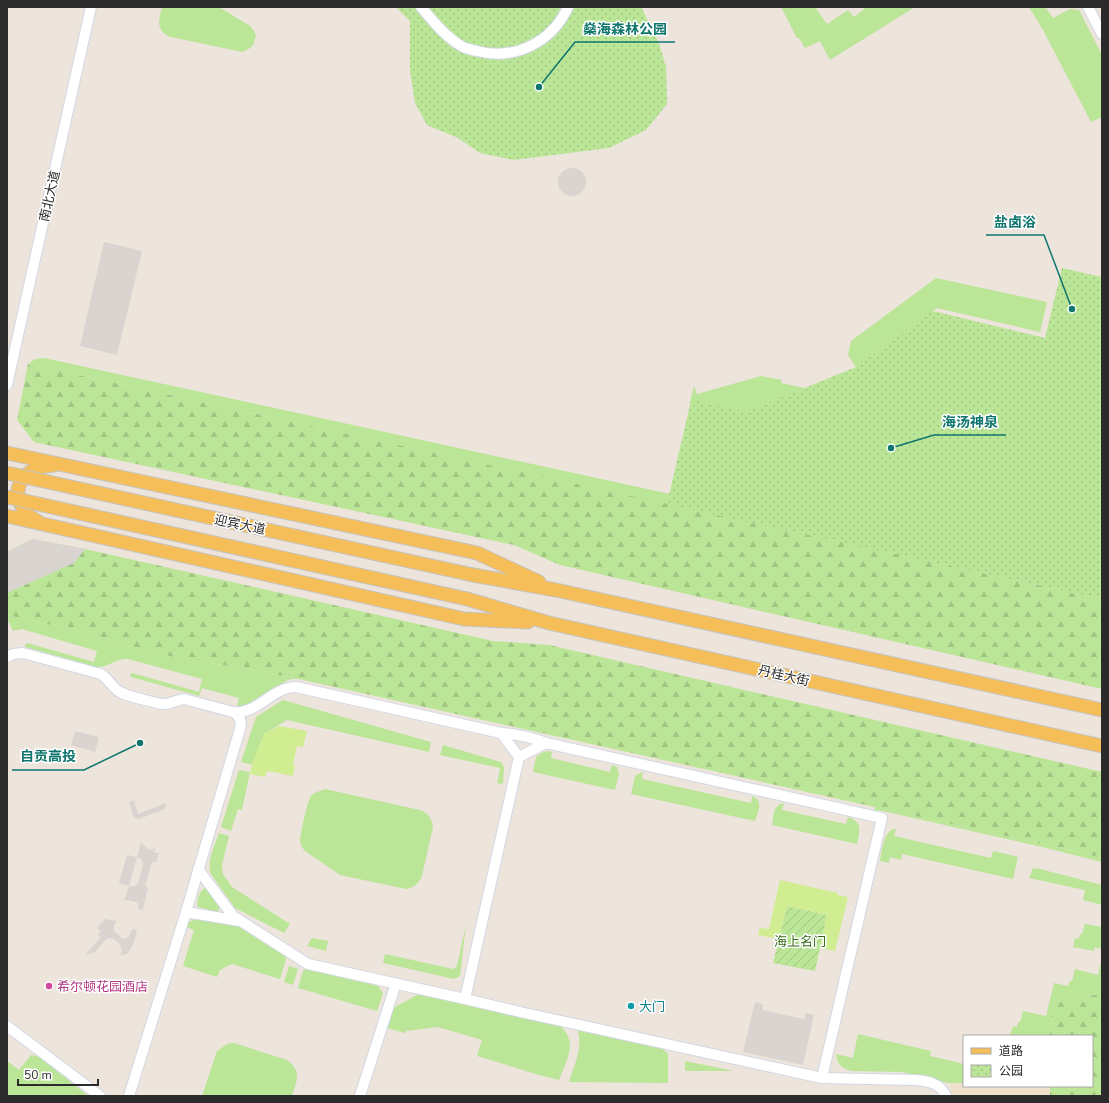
<svg xmlns="http://www.w3.org/2000/svg" width="1109" height="1103" font-family="'Nunito Sans','Noto Sans SC',sans-serif">
	<defs>
		<pattern id="forest-firs" width="22" height="20" patternUnits="userSpaceOnUse"><rect width="22" height="20" fill="#bbe597"/><path d="M5 1l3.5 6h-7zM16 11l3.5 6h-7z" fill="#a1c582"/></pattern>
		<pattern id="park-dots" width="8" height="8" patternUnits="userSpaceOnUse"><rect width="8" height="8" fill="#bbe597"/><path d="M2 2h.1M6 6h.1" fill="none" stroke="#a1c582" stroke-width="1.8" stroke-linecap="round"/></pattern>
		<pattern id="garden-furrows" width="10" height="10" patternUnits="userSpaceOnUse"><rect width="10" height="10" fill="#bbe597"/><path d="M-1 1l2-2M0 10L10 0M9 11l2-2" fill="none" stroke="#a1c582"/></pattern>
	</defs>
	<rect width="100%" height="100%" fill="#ede4dc"/>
	<polygon fill="#efdfcb" points="951,1083 964,1083 964,1086 1050,1086 1050,1096 951,1096"/>
	<g fill="#bbe597">
		<path d="M162 7H219L250 26 254 31 256 36 253 45 250 48 243 52 170 37C155 29 159 21 162 7Z"/>
		<polygon points="781,7 815,7 827,24 848,10 854,17 867,7 915,7 830,60 820,41 805,48 799,38 797,38"/>
		<polygon points="1029,7 1048,7 1046,8 1053,18 1070,9 1079,10 1102,55 1102,117 1091,122 1043,30"/>
		<polygon points="936,278 1047,302 1040,332 937,308 856,367 848,355 851,341"/>
		<polygon points="44,358 781,518 798,533 28,364 35,359"/>
		<polygon points="761,376 782,380 781,383 823,392 798,500 690,402 694,386 697,394"/>
		<path d="M7 615 78 631 140 649 178 658 254 670 299 679H291L286 681 244 706H237L239 698 202 688 199 696 131 677 130 675 132 673 199 692 202 679 128 659C116 658 108 668 96 667L25 647V645L27 643 94 662 97 651 22 629 13 631 7 618Z"/>
		<polygon points="283,700 431,742 429,752 287,720 264,734 252,765 241,762 256,717"/>
		<polygon points="443,745 501,762 504,767 503,784 497,783 500,768 440,755"/>
		<polygon points="549,751 552,752 551,758 610,772 612,765 617,767 619,774 615,790 533,772 536,757 543,752"/>
		<polygon points="239,770 250,772 242,810 238,809 231,831 221,827"/>
		<path d="M642 772H643L642 779 751 803 752 796C765 801 757 813 755 821L631 794 635 776Z"/>
		<path d="M325 789 420 810C428 813 432 819 433 827L422 876C419 883 414 888 406 889L340 875 305 851C302 848 300 844 300 840 301 832 307 802 311 796 315 792 320 791 325 789Z"/>
		<path d="M784 803 782 810 846 824 848 817C863 822 860 831 857 844L772 825C774 817 772 805 784 803Z"/>
		<polygon points="875,807 1091,855 1102,858 1102,862 1038,846 878,810 877,812 874,811"/>
		<path d="M894 829H896L894 836 991 858 993 851 1015 856 1018 857 1013 879 902 854 901 860 890 857 889 863 880 861C882 851 883 832 894 829Z"/>
		<path d="M219 833 229 836 222 865 223 874 232 887 290 924 284 933 235 908 211 874C206 862 215 845 219 833Z"/>
		<polygon points="1033,868 1040,869 1102,885 1102,905 1083,900 1085,890 1029,878"/>
		<path d="M205 888 207 889 220 907 218 911 215 912 198 907C196 901 199 891 205 888Z"/>
		<polygon points="196,919 236,925 285,956 286,959 280,979 232,964 220,970 217,977 183,966 194,930 186,927 189,922"/>
		<polygon points="1085,924 1102,927 1102,949 1095,947 1094,951 1073,947 1075,938 1079,939 1080,934 1082,934"/>
		<polygon points="466,925 460,976 454,979 383,963 385,954 453,969 457,966"/>
		<polygon points="312,938 328,941 326,951 307,946"/>
		<polygon points="1102,957 1102,990 1096,995 1055,998 1050,1026 1050,1036 1034,1035 1033,1036 1017,1036 1010,1035 1013,1026 1017,1027 1018,1022 1020,1022 1023,1011 1046,1016 1054,983 1068,986 1070,981 1072,981 1075,969 1098,975"/>
		<polygon points="289,966 298,969 293,985 284,982"/>
		<polygon points="306,969 378,986 383,993 377,1011 298,988 303,971"/>
		<path d="M417 995H421L560 1026C579 1042 566 1061 559 1080L539 1075 477 1056 482 1040 438 1027 406 1031 405 1033 387 1028 393 1010 395 1007Z"/>
		<path d="M577 1029 662 1048 668 1054V1083L569 1082C574 1065 584 1047 577 1029Z"/>
		<path d="M858 1034 931 1051 930 1056 964 1064V1083H948L902 1072 852 1071C842 1069 837 1064 836 1054L853 1058Z"/>
		<path d="M234 1043 287 1060C302 1071 297 1081 292 1096H202L217 1051 227 1044Z"/>
		<polygon points="31,1055 40,1057 88,1096 49,1096 47,1094 45,1096 7,1096 7,1061 19,1070"/>
		<polygon points="685,1061 734,1071 685,1071"/>
	</g>
	<g fill="url(#forest-firs)">
		<polygon points="28,364 1102,599 1102,689 560,565 514,545 34,442 17,420"/>
		<polygon points="32,539 85,549 493,641 549,645 1102,772 1102,858 1091,855 299,679 254,670 178,658 140,649 78,631 7,615 7,552"/>
		<polygon points="1102,990 1102,1096 1050,1096 1050,1086 1092,1086 1092,1036 1050,1036 1050,1026 1055,998 1096,995"/>
	</g>
	<g fill="url(#park-dots)">
		<polygon points="396,7 641,7 659,43 666,67 667,104 646,130 609,148 514,160 480,153 458,138 427,125 415,103 410,71 410,21"/>
		<polygon points="1062,268 1102,277 1102,599 667,504 691,400 746,412 856,367 933,311 1045,338"/>
	</g>
	<polygon fill="url(#garden-furrows)" points="787,906 827,915 815,971 773,963"/>
	<g fill="#d1ed92">
		<polygon points="279,726 307,731 303,747 297,746 293,765 295,765 293,776 267,771 265,777 250,774 253,761 264,734"/>
		<polygon points="780,880 838,893 837,895 848,897 835,951 820,948 827,915 787,906 779,939 758,935 760,928 769,929"/>
	</g>
	<g fill="#d9d4cf" fill-rule="evenodd">
		<circle cx="572" cy="182" r="14"/>
		<polygon points="104,242 142,251 117,355 80,346"/>
		<polygon points="32,539 85,549 74,563 7,593 7,552"/>
		<polygon points="75,731 99,737 95,752 71,745"/>
		<polygon points="134,800 138,814 166,803 165,809 139,819 134,818 129,802"/>
		<path d="M141 841 144 846 150 850 155 848 154 852 159 853 156 863 152 862 145 886 148 887 143 910 138 909V904L136 902 127 900 124 901 129 886 119 883 127 855 137 857ZM137 857 142 860 143 865 138 883 135 886H129Z"/>
		<polygon points="105,919 116,921 114,926 114,931 123,939 129,937 132,929 137,930 134,943 127,954 120,955 122,951 120,944 114,939 109,938 105,940 95,952 85,955 101,937 98,935 101,931 97,928"/>
		<polygon points="755,1002 763,1004 762,1010 804,1019 806,1013 814,1015 803,1065 743,1052"/>
	</g>
	<g fill="none" stroke-linecap="round" stroke-linejoin="round">
		<g stroke="#d1d7e4" stroke-width="12">
			<g id="minor">
				<path d="M421 7C434 22 445 37 463 47 467 49 473 50 477 51 515 61 552 42 568 7"/>
				<polyline points="1088,7 1102,34"/>
				<polyline points="7,385 91,7"/>
				<path d="M7 657 13 654 23 653 101 674C109 679 112 688 120 692 131 698 148 700 161 704 169 705 176 700 184 699L233 712C257 715 272 687 296 687L501 733C517 734 531 737 546 743L882 818 822 1078"/>
				<polyline points="501,733 519,757"/>
				<path d="M198 869 233 916 308 964 465 999 520 1012 822 1078 915 1080C928 1081 940 1083 946 1096"/>
				<polyline points="186,912 239,921"/>
				<polyline points="465,999 519,757 546,743"/>
				<polyline points="7,1026 100,1096"/>
				<path d="M129 1096 186 912 240 729C242 722 240 716 233 712"/>
				<polyline points="360,1096 396,983"/>
			</g>
		</g>
		<g stroke="#c4c4c4" stroke-width="15">
			<g id="major">
				<polyline points="7,453 477,553 539,582"/>
				<polyline points="7,516 464,619 528,622"/>
				<path d="M37 521C18 511 9 486 30 472 37 467 46 466 54 465"/>
				<polyline points="473,575 556,590 1102,710"/>
				<polyline points="467,599 549,623 1102,746"/>
			</g>
		</g>
		<use href="#minor" stroke="#fff" stroke-width="10"/>
		<use href="#major" stroke="#f5be59" stroke-width="13"/>
		<g stroke="#c4c4c4" stroke-width="15" stroke-linecap="butt">
			<g id="major-bridge">
				<polyline points="7,473 473,575"/>
				<polyline points="7,497 467,599"/>
			</g>
		</g>
		<use href="#major-bridge" stroke="#f5be59" stroke-width="13"/>
	</g>
	<circle fill="#d1479c" stroke="#fff" stroke-width="1.5" cx="49" cy="986" r="4"/>
	<circle fill="#0f9aa8" stroke="#fff" stroke-width="1.5" cx="631" cy="1006" r="4"/>
	<g text-anchor="middle" stroke-width="3" stroke-linejoin="round" paint-order="stroke">
		<g font-size="13" fill="#2b2b2b" stroke="#fff">
			<text transform="translate(49 196) rotate(-77)" y="5">南北大道</text>
			<text transform="translate(240 524) rotate(12)" y="5">迎宾大道</text>
			<text transform="translate(784 675) rotate(13)" y="5">丹桂大街</text>
		</g>
		<g font-size="13" fill="#336a18" stroke="#fff">
			<text x="800" y="946">海上名门</text>
		</g>
		<g font-size="13" fill="#b23c85" stroke="#fff" text-anchor="start">
			<text x="57" y="991">希尔顿花园酒店</text>
		</g>
		<g font-size="13" fill="#0d838f" stroke="#fff" text-anchor="start">
			<text x="639" y="1011">大门</text>
		</g>
	</g>
	<path fill="none" stroke="#0f766e" stroke-width="1.5" d="M539 87L575 42H675M1072 309L1044 235H986M891 448L934 435H1006M140 743L84 770H12"/>
	<g fill="#0f766e" stroke="#fff" stroke-width="1.5">
		<circle cx="539" cy="87" r="4"/>
		<circle cx="1072" cy="309" r="4"/>
		<circle cx="891" cy="448" r="4"/>
		<circle cx="140" cy="743" r="4"/>
	</g>
	<g font-size="14" text-anchor="middle" font-weight="bold" fill="#0f766e" stroke="#fff" stroke-width="3" stroke-linejoin="round" paint-order="stroke">
		<text x="625" y="34">燊海森林公园</text>
		<text x="1015" y="227">盐卤浴</text>
		<text x="970" y="427">海汤神泉</text>
		<text x="48" y="761">自贡高投</text>
	</g>
	<rect width="1109" height="1103" fill="none" stroke="#2b2b2b" stroke-width="16"/>
	<rect x="963" y="1035" width="130" height="52" fill="#ffffff" stroke="#aaaaaa"/>
	<rect x="971" y="1048" width="20" height="6" fill="#f5be59" stroke="#aaaaaa"/>
	<text x="999" y="1055" font-size="12" fill="#2b2b2b">道路</text>
	<rect x="971" y="1065" width="20" height="12" fill="url(#park-dots)" stroke="#aaaaaa"/>
	<text x="999" y="1075" font-size="12" fill="#2b2b2b">公园</text>
	<path d="M18 1079v6h80v-6" fill="none" stroke="#2b2b2b" stroke-width="2"/>
	<text x="24" y="1079" font-size="12" fill="#2b2b2b" stroke="#ffffff" stroke-width="3" paint-order="stroke">50 m</text>
</svg>
